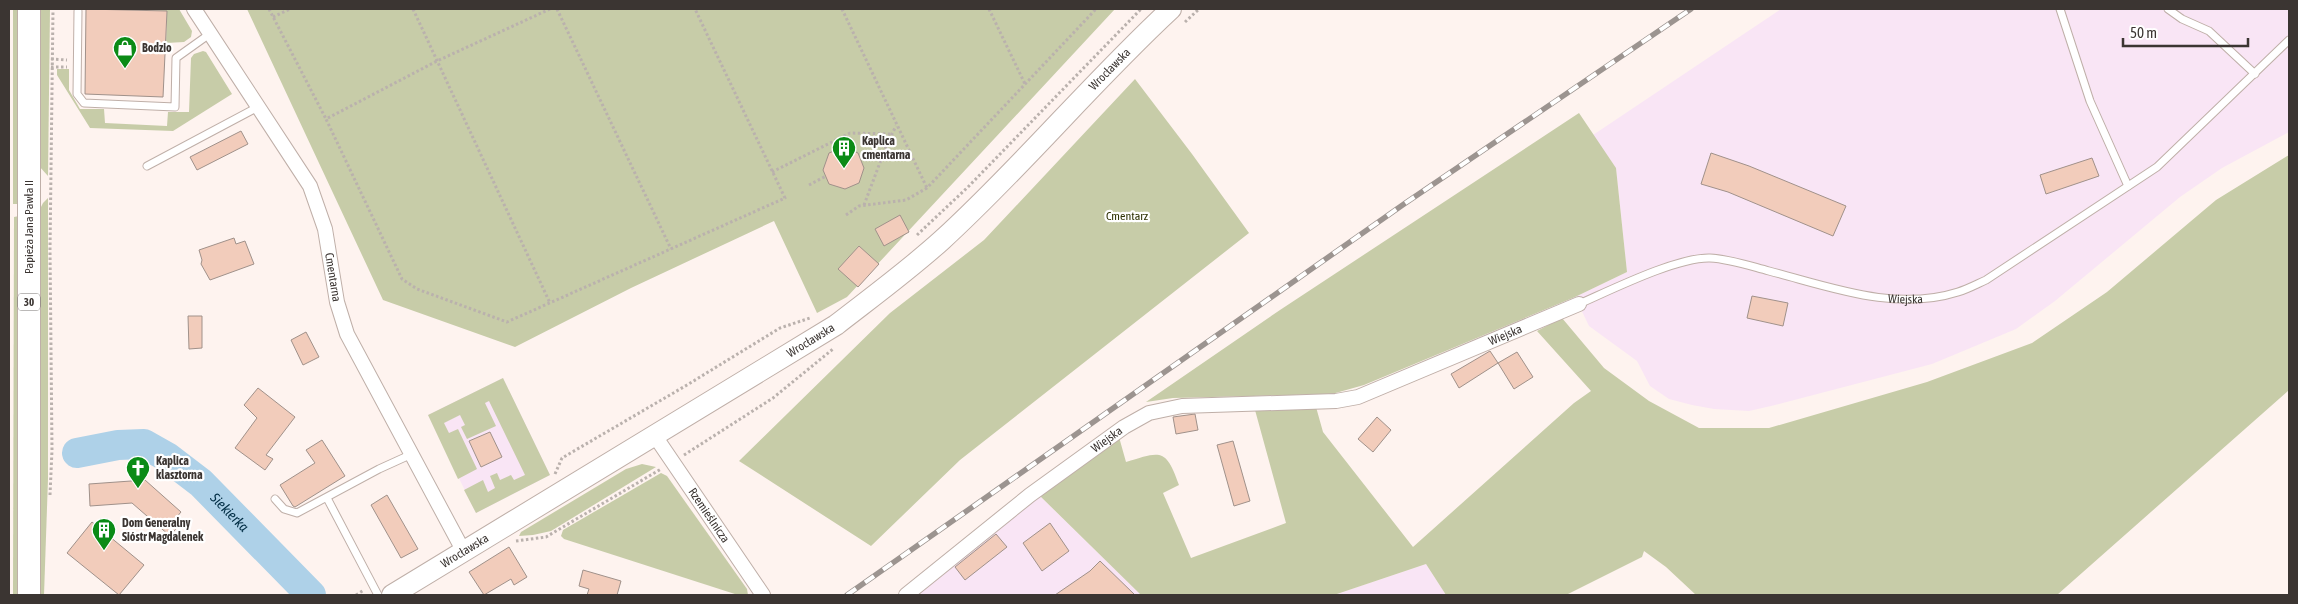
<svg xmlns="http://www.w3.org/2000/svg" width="2298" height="604" font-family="'Asap Condensed',sans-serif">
	<rect width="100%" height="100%" fill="#fef3ef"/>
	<g fill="#f9e5f5">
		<polygon points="1781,9 2289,9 2289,132 2222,168 2180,197 2055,301 2016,329 1932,364 1771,406 1749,411 1714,409 1692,405 1669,399 1650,386 1637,361 1589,326 1575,297 1627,272 1616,168 1593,135"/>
		<polygon points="503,378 550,475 476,513 428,415"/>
		<polygon points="1039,495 1141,595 916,595"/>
		<polygon points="1426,564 1446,595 1334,595"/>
	</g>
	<g fill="#c7cca8">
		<rect x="13" y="9" width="6" height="195"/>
		<polygon points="39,9 50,9 48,176 39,166"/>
		<polygon points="109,9 179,9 192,31 191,37 184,42 166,43 167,11"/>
		<polygon points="247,9 1115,9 847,297 817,313 774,221 631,288 515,347 383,300"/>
		<polygon points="203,51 206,52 232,94 173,131 90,128 57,75 57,69 69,69 69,90 80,109 104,109 105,123 167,126 168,112 189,112 191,58 194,54"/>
		<polygon points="1135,79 1192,154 1249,233 960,460 871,546 739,461 890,313 984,240"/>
		<polygon points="1579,113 1616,168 1627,272 1575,297 1364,385 1332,394 1173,398 1146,402 1280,310"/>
		<path d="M2289 155V390L2057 595H1696L1666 567 1644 551 1642 557 1566 595H1446L1426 564 1334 595H1141L1039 495 1119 437 1126 462C1161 451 1166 448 1179 485L1163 493 1191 558 1286 523 1255 410 1316 407 1323 432 1413 547 1574 403 1591 391 1537 331 1562 318 1604 368 1649 401 1699 428H1769L1927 382 2032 343 2107 292 2216 200Z"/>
		<polygon points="48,198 48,479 44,595 38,595 38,213 43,203"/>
		<polygon points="19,216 19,595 13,595 14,217"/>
		<polygon points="503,378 550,475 476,513 464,490 483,480 488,492 495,488 490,476 497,473 500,480 511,475 514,480 525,475 489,401 485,403 496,426 467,439 461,427 465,425 460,415 444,423 449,433 458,429 477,469 458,479 428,415"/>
		<polygon points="642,464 656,467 551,531 533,535 519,536 521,532 626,469"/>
		<polygon points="661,473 667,476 747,589 748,595 738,595 564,539 561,536 563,530"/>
	</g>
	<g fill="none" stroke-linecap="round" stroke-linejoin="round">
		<path stroke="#aed1e8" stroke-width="30" id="s1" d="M77 453 118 445 144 444 167 457 201 483 311 595"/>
	</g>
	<g fill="#f2ccbb" stroke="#a0918a">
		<polygon points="86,9 167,11 163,97 85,94"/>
		<polygon points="241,131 248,144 197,170 190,157"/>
		<polygon points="844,147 858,153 864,168 859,183 845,189 829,184 823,170 829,153"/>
		<polygon points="1711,153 1749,166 1846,206 1833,236 1728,192 1701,184"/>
		<polygon points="2092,158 2099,176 2046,194 2040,175"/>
		<polygon points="900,215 909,232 884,246 875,229"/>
		<polygon points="234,238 236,244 245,241 254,264 210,280 201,264 202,260 199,250"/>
		<polygon points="859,246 879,264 858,287 838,269"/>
		<polygon points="1752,296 1788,303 1783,326 1747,318"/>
		<polygon points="188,316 202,316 202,348 189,349"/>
		<polygon points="306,332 319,357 303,365 291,340"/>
		<polygon points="1490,351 1498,363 1459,388 1451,374"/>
		<polygon points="1517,352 1533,377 1514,389 1498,363"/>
		<polygon points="258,388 295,417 266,455 273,459 265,470 235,448 257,418 244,405"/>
		<polygon points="1195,414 1198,430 1176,434 1173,417"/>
		<polygon points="1377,417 1391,430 1373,452 1358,439"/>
		<polygon points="490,432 502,457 481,467 469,441"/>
		<polygon points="322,440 345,476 295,507 293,506 280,485 315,463 306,450"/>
		<polygon points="1233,441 1250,501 1234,506 1217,445"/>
		<polygon points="145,480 181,512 175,519 180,524 170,536 132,503 90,506 89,484"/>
		<polygon points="387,495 418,549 401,558 371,505"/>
		<polygon points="92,522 144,565 119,595 67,553"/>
		<polygon points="1050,523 1069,551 1042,571 1023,543"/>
		<polygon points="996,534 1007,547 965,580 955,567"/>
		<polygon points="509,547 527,577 514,585 511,579 484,595 469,572"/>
		<polygon points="1100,561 1135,595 1055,595 1090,571"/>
		<polygon points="583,570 621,581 617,595 587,595 589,589 579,586"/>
	</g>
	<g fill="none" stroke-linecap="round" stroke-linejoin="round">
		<g stroke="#bfafa8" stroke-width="9">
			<g id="lane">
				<polyline points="2060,9 2090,101 2128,186"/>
				<polyline points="2168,9 2182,19 2209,31 2255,74"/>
				<polyline points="78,11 77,94 84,103 175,107 176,58 211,33"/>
				<polyline points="147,166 258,107"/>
				<path id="s2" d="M1579 304C1611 290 1677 257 1710 258 1730 259 1750 266 1769 271 1831 287 1895 312 1958 292 1968 289 1977 284 1986 280L2157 167 2289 40"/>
				<polyline points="327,498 378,595"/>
				<polyline points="275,499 284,509 297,513 379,469 412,454"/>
			</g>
		</g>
		<g stroke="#bfafa8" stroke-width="16">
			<g id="street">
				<path id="s3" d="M194 9 310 186 325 229 337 302 347 334 464 552"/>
				<path id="s4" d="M655 436 763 595"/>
				<path id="s5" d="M906 595 1030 495 1124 427 1149 413 1182 406 1336 401 1358 397 1579 304"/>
			</g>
		</g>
		<g stroke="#bfafa8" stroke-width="22">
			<g id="secondary">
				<path id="s6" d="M392 595 836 325C872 297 909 270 942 240 1022 167 1092 82 1171 9"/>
			</g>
		</g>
		<g stroke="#bfafa8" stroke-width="24">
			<polyline id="primary" points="29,9 29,595"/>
		</g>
		<g stroke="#bab1ad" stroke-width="3" stroke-dasharray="2.5 2.5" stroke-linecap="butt">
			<polyline points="269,9 326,119"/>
			<polyline points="413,9 550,303"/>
			<polyline points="550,9 437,61 326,119 402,279 417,289 507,322 785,198 695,9"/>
			<polyline points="557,9 671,249"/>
			<polyline points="842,9 927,188"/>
			<polyline points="989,9 1025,84"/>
			<polyline points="273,17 290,9"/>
			<polyline points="1185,22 1199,9"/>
			<polyline points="51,59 67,60"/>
			<polyline points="51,67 67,67"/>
			<polyline points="772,172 850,133 892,134"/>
			<polyline points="809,185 826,176"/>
			<polyline points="864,205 887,144 896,126"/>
			<polyline points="846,215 859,206 906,200 927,188 1096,9"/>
			<polyline points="917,235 968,187 1141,9"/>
			<polyline points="684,455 773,398 833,349"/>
			<polyline points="555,474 562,458 687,385 780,328 810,318"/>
			<polyline points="50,495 52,450 50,250 53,9"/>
			<polyline points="516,541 546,537 661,469"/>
			<polyline points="356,595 364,590"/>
		</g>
		<use href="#lane" stroke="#fff" stroke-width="7"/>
		<use href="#street" stroke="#fff" stroke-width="14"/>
		<use href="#secondary" stroke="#fff" stroke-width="20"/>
		<use href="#primary" stroke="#fff" stroke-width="22"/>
		<g stroke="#9c9490" stroke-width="5.5">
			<polyline id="rail" points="847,595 1404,204 1691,9"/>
		</g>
		<use href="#rail" stroke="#fff" stroke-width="4" stroke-dasharray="11" stroke-linecap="butt"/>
	</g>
	<defs>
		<g id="shop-pin" transform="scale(1.25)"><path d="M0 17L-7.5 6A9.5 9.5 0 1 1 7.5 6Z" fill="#0b8b16" stroke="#fff"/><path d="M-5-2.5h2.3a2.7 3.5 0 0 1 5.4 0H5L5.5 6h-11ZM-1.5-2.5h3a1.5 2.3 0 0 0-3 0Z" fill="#fff"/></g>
		<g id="building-pin" transform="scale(1.25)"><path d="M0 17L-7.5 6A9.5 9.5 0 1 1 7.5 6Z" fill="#0b8b16" stroke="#fff"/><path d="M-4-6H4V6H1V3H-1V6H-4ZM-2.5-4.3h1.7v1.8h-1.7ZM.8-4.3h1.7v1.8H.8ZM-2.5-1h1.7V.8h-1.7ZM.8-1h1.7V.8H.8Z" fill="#fff"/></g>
		<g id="church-pin" transform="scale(1.25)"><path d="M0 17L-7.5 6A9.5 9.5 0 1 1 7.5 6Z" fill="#0b8b16" stroke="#fff"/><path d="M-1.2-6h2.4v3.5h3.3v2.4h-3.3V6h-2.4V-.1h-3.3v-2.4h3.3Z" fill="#fff"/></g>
	</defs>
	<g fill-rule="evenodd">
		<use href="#shop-pin" x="125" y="48"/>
		<use href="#building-pin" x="844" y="148"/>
		<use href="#church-pin" x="138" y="468"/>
		<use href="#building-pin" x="104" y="530"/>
	</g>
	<g text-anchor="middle" stroke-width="4.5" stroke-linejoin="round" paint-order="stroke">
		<rect fill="#fff" stroke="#767270" stroke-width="1" x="18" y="293.5" width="22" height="17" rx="4"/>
		<g font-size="11" font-weight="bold" fill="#3b3532">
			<text x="29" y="306">30</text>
		</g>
		<g font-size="12" font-weight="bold" fill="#3b3532" stroke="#fff" text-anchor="start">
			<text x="142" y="52">Bodzio</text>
			<text x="862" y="145">Kaplica<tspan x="862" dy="14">cmentarna</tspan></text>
			<text x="156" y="465">Kaplica<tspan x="156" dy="14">klasztorna</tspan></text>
			<text x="122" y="527">Dom Generalny<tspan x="122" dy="14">Sióstr Magdalenek</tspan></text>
		</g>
		<g font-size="12" fill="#3b3532" stroke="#fff">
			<text dy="4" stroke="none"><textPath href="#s6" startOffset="895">Wrocławska</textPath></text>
			<text transform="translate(29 227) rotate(-90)" y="4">Papieża Jana Pawła II</text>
			<text dy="4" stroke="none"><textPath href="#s3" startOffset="306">Cmentarna</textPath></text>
			<text dy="4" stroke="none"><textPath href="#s2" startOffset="340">Wiejska</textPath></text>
			<text dy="4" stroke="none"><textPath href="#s5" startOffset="674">Wiejska</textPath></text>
			<text dy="4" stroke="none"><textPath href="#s6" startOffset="490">Wrocławska</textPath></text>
			<text dy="4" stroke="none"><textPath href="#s5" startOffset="254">Wiejska</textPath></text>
			<text dy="4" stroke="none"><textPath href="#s4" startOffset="96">Rzemieślnicza</textPath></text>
			<text dy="4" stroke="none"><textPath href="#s6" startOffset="85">Wrocławska</textPath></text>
		</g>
		<g font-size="12" fill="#2f3305" stroke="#fff">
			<text x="1127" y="220">Cmentarz</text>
		</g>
		<g font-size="14" font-style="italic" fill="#002d44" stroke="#fff">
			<text dy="5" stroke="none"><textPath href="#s1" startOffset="178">Siekierka</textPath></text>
		</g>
	</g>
	<rect width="2298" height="604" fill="none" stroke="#3b3532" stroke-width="20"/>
	<path d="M2123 38v8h125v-8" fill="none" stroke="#3b3532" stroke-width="2.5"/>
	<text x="2130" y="38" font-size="15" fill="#3b3532" stroke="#ffffff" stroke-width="4" paint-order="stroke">50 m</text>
</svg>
